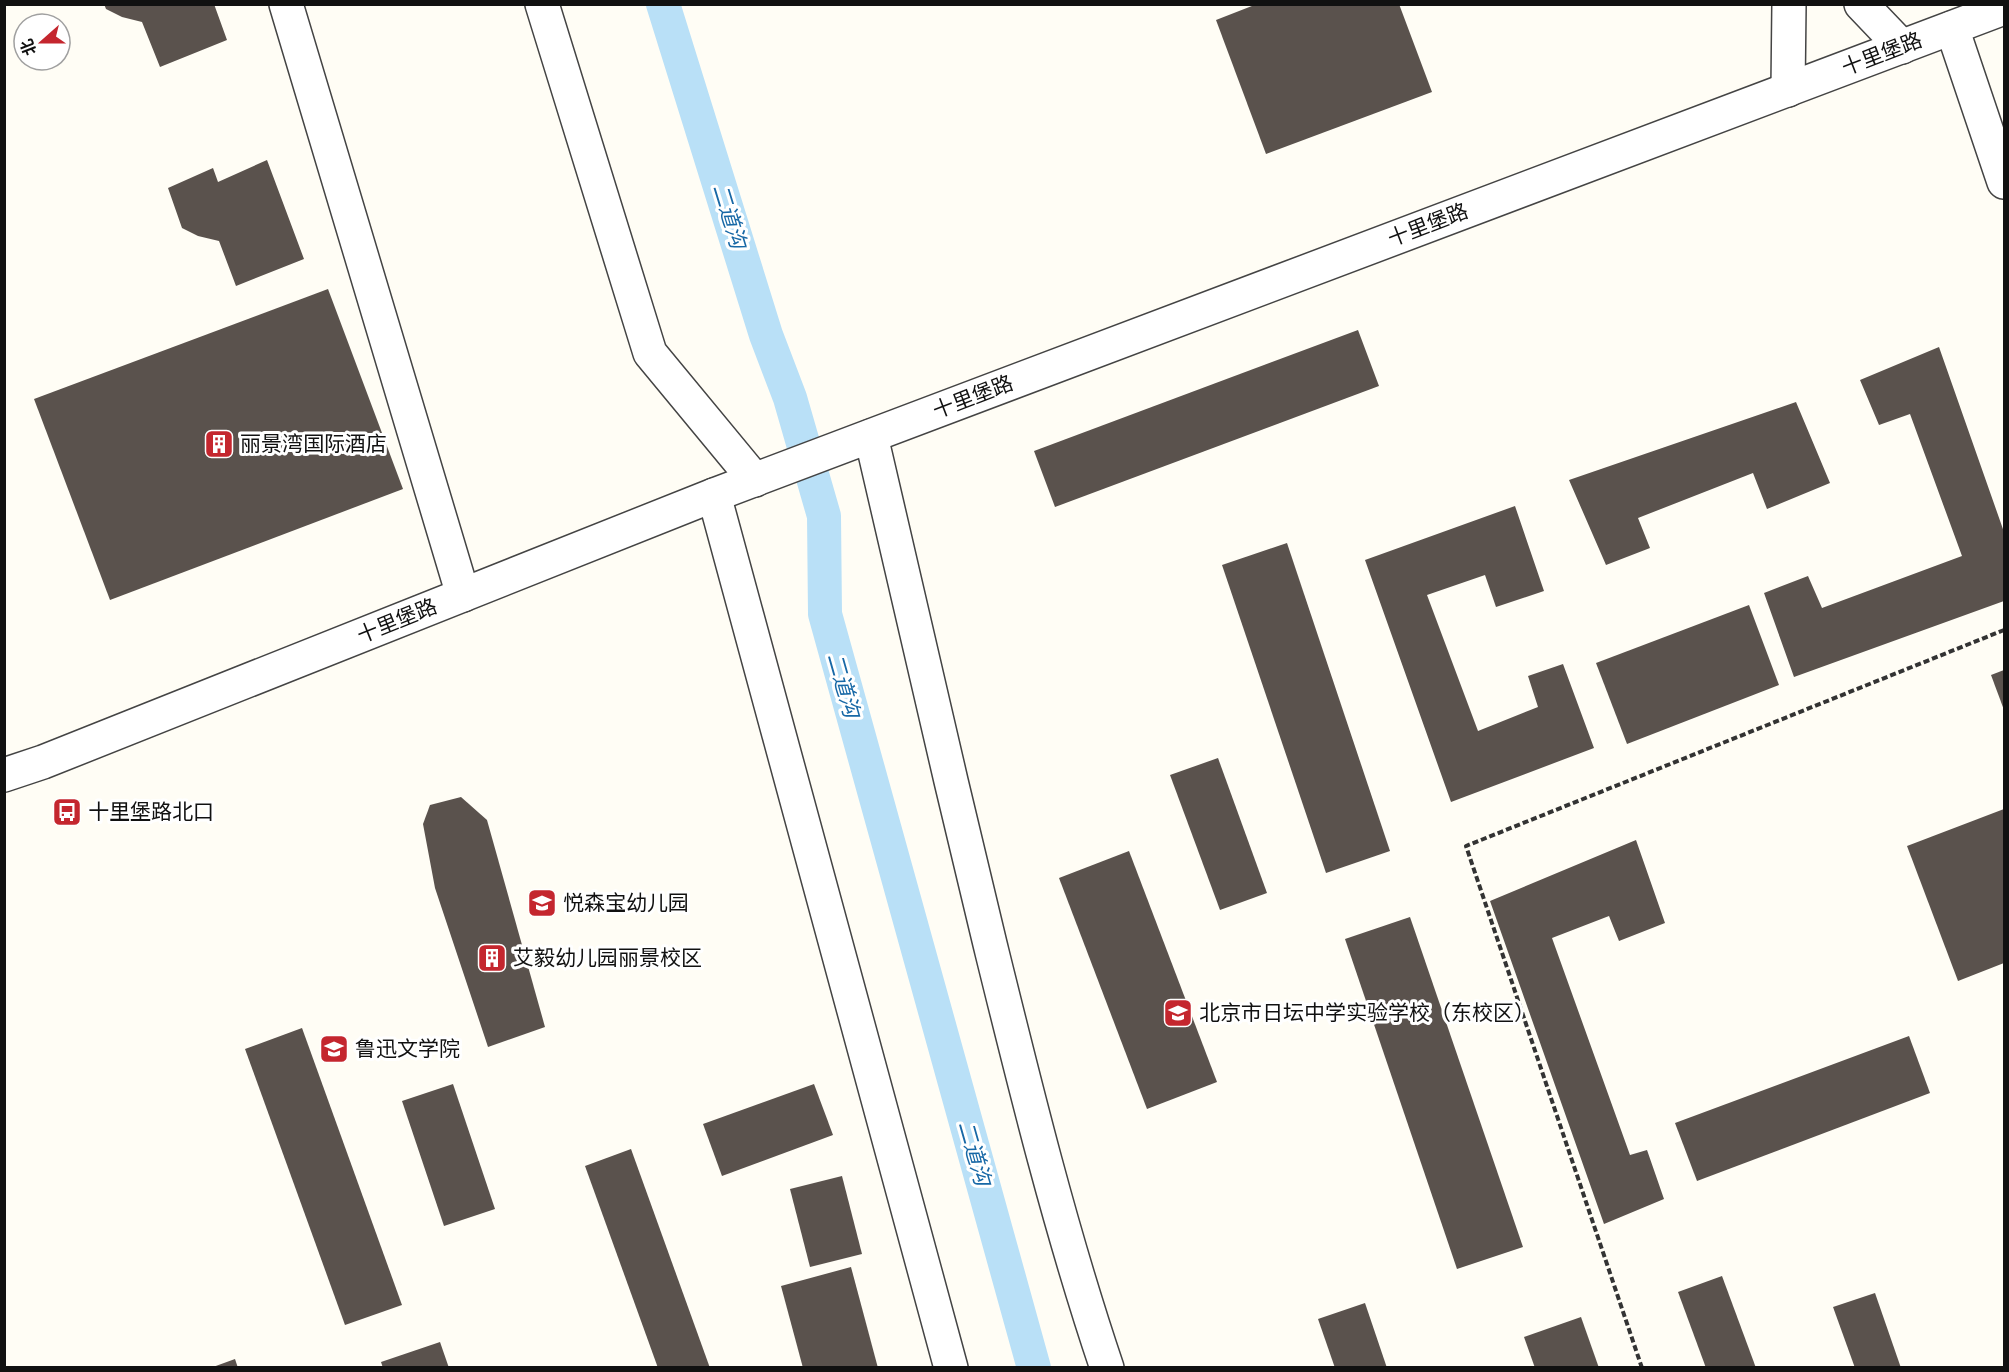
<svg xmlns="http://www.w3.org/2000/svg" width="2009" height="1372" font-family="'Crimson Pro','Noto Sans SC',serif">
	<rect width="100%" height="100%" fill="#fffdf5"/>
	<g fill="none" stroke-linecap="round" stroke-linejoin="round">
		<polyline stroke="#b9e0f7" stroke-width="34" points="663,4 766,335 790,398 824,516 825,614 1034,1368"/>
	</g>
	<g fill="#5a524d">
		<polygon points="104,4 214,4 227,40 160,67 142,22 122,17 106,9"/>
		<polygon points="1257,4 1399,4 1432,92 1266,154 1216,20"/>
		<polygon points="267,160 304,259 236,286 219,241 198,236 182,228 168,188 213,168 218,182"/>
		<polygon points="328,289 403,489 110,600 34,399"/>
		<polygon points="1358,330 1379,386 1055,507 1034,451"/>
		<polygon points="1939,347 2004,532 2004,601 1794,677 1764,593 1808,576 1822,608 1962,556 1910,414 1879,425 1860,380"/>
		<polygon points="1796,402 1830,483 1767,509 1753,473 1638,518 1650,548 1606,565 1569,480"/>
		<polygon points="1515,506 1544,591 1496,607 1485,575 1427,595 1478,731 1538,707 1528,676 1563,664 1594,748 1451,802 1365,560"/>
		<polygon points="1287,543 1390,851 1326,873 1222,565"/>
		<polygon points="1749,605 1779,685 1627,744 1596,663"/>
		<polygon points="2004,670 2004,710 1991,675"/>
		<polygon points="1218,758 1267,893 1220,910 1170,775"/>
		<polygon points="461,797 487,820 545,1027 488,1047 435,888 423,824 430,805"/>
		<polygon points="2004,809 2004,963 1958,981 1907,846"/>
		<polygon points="1636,840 1665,923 1619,941 1609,916 1552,938 1630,1155 1647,1150 1664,1199 1604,1224 1490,901"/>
		<polygon points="1129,851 1217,1082 1147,1109 1059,878"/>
		<polygon points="1410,917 1523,1247 1457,1269 1345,939"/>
		<polygon points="302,1028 402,1305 345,1325 245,1049"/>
		<polygon points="1909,1036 1930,1093 1697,1181 1675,1123"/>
		<polygon points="453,1084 495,1209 444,1226 402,1101"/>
		<polygon points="814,1084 833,1135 722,1176 703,1124"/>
		<polygon points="631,1149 710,1368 658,1368 585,1166"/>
		<polygon points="842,1176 862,1254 810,1267 790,1189"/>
		<polygon points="851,1267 878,1368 803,1368 781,1286"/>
		<polygon points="1722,1276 1756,1368 1706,1368 1678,1292"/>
		<polygon points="1875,1293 1901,1368 1855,1368 1833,1307"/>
		<polygon points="1365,1303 1387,1368 1335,1368 1318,1319"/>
		<polygon points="1581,1317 1599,1368 1535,1368 1524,1337"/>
		<polygon points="440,1342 449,1368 383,1368 381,1362"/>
		<polygon points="235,1359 238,1368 213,1368 213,1367"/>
	</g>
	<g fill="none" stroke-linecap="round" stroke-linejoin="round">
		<g stroke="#444" stroke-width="36">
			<g id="minor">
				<polyline points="286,4 463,595"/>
				<polyline points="542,4 650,353 755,480"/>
				<polyline points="1861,4 1902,47"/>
				<polyline points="1952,28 2004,182"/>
				<polyline points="1788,90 1789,4"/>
				<path d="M871 436C910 606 949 775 990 944 1025 1086 1060 1229 1107 1368"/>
				<polyline points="714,495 951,1368"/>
				<polyline points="4,775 43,762 714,495 2004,8"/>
			</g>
		</g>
		<polyline stroke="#333" stroke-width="4" stroke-dasharray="6 3" stroke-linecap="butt" points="1642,1368 1466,846 2004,630"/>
		<use href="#minor" stroke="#fff" stroke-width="33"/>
	</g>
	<defs>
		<g id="building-square" transform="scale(1.5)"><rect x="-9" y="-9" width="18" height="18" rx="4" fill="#c4262e" stroke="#fff"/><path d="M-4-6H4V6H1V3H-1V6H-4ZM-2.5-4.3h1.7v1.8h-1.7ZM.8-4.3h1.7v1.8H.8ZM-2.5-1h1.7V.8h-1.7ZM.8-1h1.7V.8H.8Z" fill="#fff"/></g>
		<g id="bus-square" transform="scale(1.5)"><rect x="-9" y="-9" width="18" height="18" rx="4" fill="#c4262e" stroke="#fff"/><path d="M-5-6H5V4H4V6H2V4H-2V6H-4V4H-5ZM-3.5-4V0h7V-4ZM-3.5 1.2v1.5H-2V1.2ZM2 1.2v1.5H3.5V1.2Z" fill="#fff"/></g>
		<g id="school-square" transform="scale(1.5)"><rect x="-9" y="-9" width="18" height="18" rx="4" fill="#c4262e" stroke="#fff"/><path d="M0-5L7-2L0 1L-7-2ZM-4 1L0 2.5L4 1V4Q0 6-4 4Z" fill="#fff"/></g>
		<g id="university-square" transform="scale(1.5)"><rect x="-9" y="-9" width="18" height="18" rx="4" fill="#c4262e" stroke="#fff"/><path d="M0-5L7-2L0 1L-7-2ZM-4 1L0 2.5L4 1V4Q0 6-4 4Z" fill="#fff"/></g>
	</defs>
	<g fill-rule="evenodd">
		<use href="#building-square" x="219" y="444"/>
		<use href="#bus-square" x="67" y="812"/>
		<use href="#school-square" x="542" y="903"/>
		<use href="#building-square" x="492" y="958"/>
		<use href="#school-square" x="1178" y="1013"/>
		<use href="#university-square" x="334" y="1049"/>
	</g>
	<g text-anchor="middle" stroke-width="6" stroke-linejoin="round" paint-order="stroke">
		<g font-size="21" fill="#111" stroke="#fff">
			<text transform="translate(1882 54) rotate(-21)" y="7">十里堡路</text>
			<text transform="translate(1428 225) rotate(-21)" y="7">十里堡路</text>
			<text transform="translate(973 397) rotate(-21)" y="7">十里堡路</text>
			<text transform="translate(397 621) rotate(-22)" y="7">十里堡路</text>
		</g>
		<g font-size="21" fill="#111" stroke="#fff" text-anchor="start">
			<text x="240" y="451">丽景湾国际酒店</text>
			<text x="88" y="819">十里堡路北口</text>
			<text x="563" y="910">悦森宝幼儿园</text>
			<text x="513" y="965">艾毅幼儿园丽景校区</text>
			<text x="1199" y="1020">北京市日坛中学实验学校（东校区）</text>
			<text x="355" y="1056">鲁迅文学院</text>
		</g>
		<g font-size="22" font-style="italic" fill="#1768a6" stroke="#fff">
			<text transform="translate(730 216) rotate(73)" y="8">二道沟</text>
			<text transform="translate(844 685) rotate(74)" y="8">二道沟</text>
			<text transform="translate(975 1153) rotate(74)" y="8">二道沟</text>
		</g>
	</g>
	<rect width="2009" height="1372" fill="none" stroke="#111111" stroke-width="12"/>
	<g transform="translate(42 42) rotate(249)"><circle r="28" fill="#ffffff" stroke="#a0a0a0" stroke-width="1.5"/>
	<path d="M0-4.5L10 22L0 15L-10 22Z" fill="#c4262e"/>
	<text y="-9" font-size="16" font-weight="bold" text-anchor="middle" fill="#111111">北</text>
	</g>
</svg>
